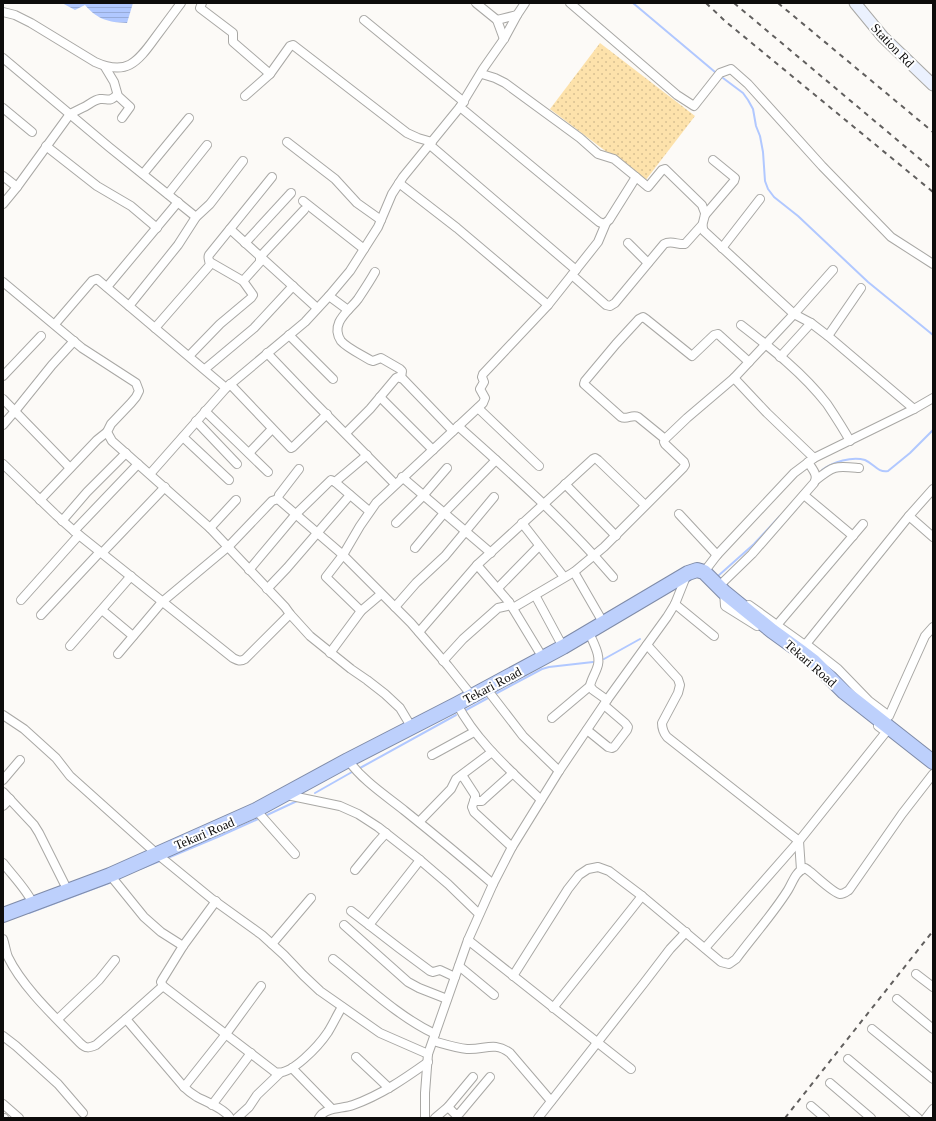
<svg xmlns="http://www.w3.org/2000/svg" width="936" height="1121" font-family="'Times New Roman',serif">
	<defs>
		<pattern id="green-dots" width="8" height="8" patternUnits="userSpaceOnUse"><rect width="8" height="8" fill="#fde2ab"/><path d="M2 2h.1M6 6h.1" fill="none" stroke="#d8c192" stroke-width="1.8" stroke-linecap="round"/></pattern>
		<pattern id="water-rules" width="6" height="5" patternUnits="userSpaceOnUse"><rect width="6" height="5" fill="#b1c8ff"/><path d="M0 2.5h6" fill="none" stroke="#97abd9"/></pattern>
	</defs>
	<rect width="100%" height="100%" fill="#fcfaf7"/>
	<polygon fill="url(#green-dots)" points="600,43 695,116 645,181 550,109"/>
	<path fill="url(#water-rules)" d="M62 3H133L127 23C108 22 98 20 85 5L75 10Z"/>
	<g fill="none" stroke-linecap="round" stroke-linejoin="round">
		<g stroke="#b1c8ff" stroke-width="2">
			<polyline points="633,3 715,72"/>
			<polyline points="723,78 743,93 748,100 753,109 756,126 760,136 763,152 765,181 768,189 774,197 798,216 868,282 933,335"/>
			<path d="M822 470C833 462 852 456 865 460 874 464 878 473 888 471L910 453 933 430"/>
			<polyline points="718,576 754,544 780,516"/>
			<polyline points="604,659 640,639"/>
			<polyline points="497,693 542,669 549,667 593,662"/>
			<polyline points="466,710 488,698"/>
			<polyline points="360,768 456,715"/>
			<polyline points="315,793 352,772"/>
			<polyline points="267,815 297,801"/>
			<polyline points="170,857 220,836 258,819"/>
			<polyline points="140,869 160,861"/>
			<polyline points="29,913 109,883"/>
		</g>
		<g stroke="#a9a8a5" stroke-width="10">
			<g id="street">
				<polyline points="202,3 200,8 233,33 233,42 270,74"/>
				<polyline points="476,3 497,20 504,39"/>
				<polyline points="570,3 677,95 694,106 720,73 731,69 748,84 822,166 891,237 933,264"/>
				<path d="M3 12 15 15 31 23 95 62C126 76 137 63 155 38 164 26 172 15 181 3"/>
				<polyline points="364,20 464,102"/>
				<polyline points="497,20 517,15 525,3"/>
				<polyline points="3,58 109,147 196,217"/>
				<polyline points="105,67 114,82 118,96 130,107 122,118"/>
				<polyline points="245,96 270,74 290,46 293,45 407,133 418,138 432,142"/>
				<polyline points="460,107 599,222 604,224 609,220 636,177 614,159 598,154 580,138 505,83 495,78 482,74"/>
				<polyline points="3,108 32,132"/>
				<polyline points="287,142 335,179 357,203 381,220"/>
				<polyline points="430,145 576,270"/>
				<polyline points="46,146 97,186 131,206 157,228"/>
				<polyline points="143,174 189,118"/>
				<polyline points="3,176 17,187"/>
				<path d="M636 177 648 187 662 170 665 169 702 205C703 208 704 210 705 213 705 220 700 224 704 231L794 314 811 323 828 336 914 409"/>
				<polyline points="399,183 457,228 548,305"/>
				<polyline points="168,194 207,145"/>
				<polyline points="303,201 364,249"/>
				<path d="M3 204 17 187 70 114C74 112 78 110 82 108 88 106 93 100 100 99 109 98 108 103 117 95"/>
				<polyline points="705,215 734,181 735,178 713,160"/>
				<polyline points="230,229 317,308"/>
				<polyline points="245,243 291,193"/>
				<polyline points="628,243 648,263"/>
				<polyline points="722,248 760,199"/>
				<path d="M375 272C370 281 364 290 358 299 350 310 329 323 341 341 347 348 362 355 370 360L373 361 381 358 400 369 402 371 401 378"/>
				<path d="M572 275 606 305 610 306 615 303 664 244C671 240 678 245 685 244L702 225"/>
				<polyline points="243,281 260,262 260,257 304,210"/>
				<polyline points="3,282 82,348 136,383 139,391 136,397 131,403 111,424 107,432 112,441 210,528 285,607 290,614 310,636 351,669 367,680 385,694 400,708 412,728"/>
				<polyline points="107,287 178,202"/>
				<polyline points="329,296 348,310"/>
				<polyline points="129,306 178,245 196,217 210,204 243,161"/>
				<polyline points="55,324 92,281 97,279 226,388"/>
				<path d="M741 325C772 349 803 373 827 404 835 416 843 428 850 441"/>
				<path d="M155 328 209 266C211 262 207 259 209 255L272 177"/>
				<polyline points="289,335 333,379"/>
				<polyline points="828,336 861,288"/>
				<polyline points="267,353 312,400 395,484"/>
				<polyline points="189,356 220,324 251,298 253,295 243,281 210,262"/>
				<polyline points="780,357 811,323"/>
				<polyline points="205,369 254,328 293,286"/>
				<polyline points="3,376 41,336"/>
				<polyline points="734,378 767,413 814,458"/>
				<polyline points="230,384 291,448 293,447 327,414"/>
				<polyline points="380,397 433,450"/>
				<polyline points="3,399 70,468"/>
				<polyline points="478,408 539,466"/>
				<polyline points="205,411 268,472"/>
				<polyline points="196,421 237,464"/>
				<polyline points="3,425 15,411 52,365 74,341"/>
				<path d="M458 426C512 474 566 522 613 577"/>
				<polyline points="346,433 370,409 396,378 398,377 403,379 453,431"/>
				<polyline points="183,437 229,480"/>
				<path d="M665 439 638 417C632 414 627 420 621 417L584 384 585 381 616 344 639 319 643 317 646 319 692 356 714 335 718 334 749 362"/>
				<polyline points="249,453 272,429"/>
				<path d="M3 464 56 515 74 531 233 658C237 660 240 662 245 659L290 614"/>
				<polyline points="299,469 279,495 278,499 343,555 411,623 448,666 472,696"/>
				<polyline points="150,474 226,388 305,322 329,296 350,271 378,227 392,194 403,177 460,107 483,69 504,39 517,15"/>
				<polyline points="402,477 491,553"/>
				<path d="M816 480C834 465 836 466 859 468"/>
				<polyline points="335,482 367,455"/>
				<polyline points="565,484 616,536"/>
				<polyline points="804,495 853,536"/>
				<polyline points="40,500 97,440 107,432"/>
				<polyline points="679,514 717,555"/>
				<polyline points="909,516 933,489"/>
				<polyline points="62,521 87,492 126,453"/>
				<polyline points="396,523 422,497 447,468"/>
				<polyline points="522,523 564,577"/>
				<polyline points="210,528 236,500"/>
				<polyline points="74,531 138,464"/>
				<polyline points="415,548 444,513 496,460"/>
				<polyline points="477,565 509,602 543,658"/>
				<polyline points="249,570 296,514 331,480 335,482 369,511"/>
				<polyline points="574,572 604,624"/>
				<polyline points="704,572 717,555 794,473 814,458 914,409 933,398"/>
				<path d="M718 587 752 554 814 483C819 475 812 469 808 462"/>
				<polyline points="498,588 539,546"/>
				<polyline points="267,589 287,568 350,495"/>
				<polyline points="725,593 724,592 725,606 757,626"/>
				<polyline points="535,595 563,647"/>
				<polyline points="21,600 79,535"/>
				<polyline points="675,604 714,636"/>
				<polyline points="749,605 802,643 806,644 909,516 933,537"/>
				<polyline points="395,607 416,583 445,556 494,497"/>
				<polyline points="513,608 574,572 604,547 683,468 685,465 684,462 665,444 664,442 665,439 687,418 734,378 794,314 833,270"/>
				<polyline points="102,610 133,636"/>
				<polyline points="361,611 326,577 343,555 360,526 376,503 483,403 485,398 480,389 484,382 482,377 483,374 548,305 598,242 606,223"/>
				<polyline points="41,615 99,553 102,553 165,487"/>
				<polyline points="777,625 863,524"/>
				<polyline points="419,632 477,565 593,459 595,458 598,460 645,505"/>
				<path d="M589 632C593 643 602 656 597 668 595 674 591 680 590 686L593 690 607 700"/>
				<polyline points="806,644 838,669 869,701 889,716 925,636 933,627"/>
				<path d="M647 645 678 679 680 685 678 693 662 723C662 729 663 732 667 737L799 841 801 870"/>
				<polyline points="70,646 131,576"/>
				<polyline points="330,653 361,611 381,594"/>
				<polyline points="118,654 162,602 229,546 272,501 278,499"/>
				<polyline points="443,661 463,639 498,608 507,606 509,602"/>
				<polyline points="486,688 523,736 559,771"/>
				<path d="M457 704C477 742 510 770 541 800"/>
				<polyline points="3,715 24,729 56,758 70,776 157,854 212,899 262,935 284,955 303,975 320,991 380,1033 428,1054"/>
				<polyline points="552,718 590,686"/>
				<polyline points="587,730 608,747 612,748 614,747 627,730 628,727 625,723 604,705"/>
				<polyline points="432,755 474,732"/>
				<path d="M348 760C363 781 385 795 405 811 435 835 464 859 493 884"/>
				<polyline points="462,775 475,795 475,798 472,807 474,812 512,847"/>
				<polyline points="3,780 20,760"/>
				<polyline points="3,792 34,825 39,833 68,891"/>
				<polyline points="287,795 340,806 358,814 378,827 420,860 448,884 479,914"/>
				<polyline points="474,801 482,801 484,799 513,773"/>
				<polyline points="3,806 10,799"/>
				<polyline points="256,810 295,854"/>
				<polyline points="419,822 451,789 456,779 492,752"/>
				<path d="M3 863C12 875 28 891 33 904"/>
				<polyline points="355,870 377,843 386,833"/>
				<polyline points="110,875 144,917 161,932 183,946"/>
				<path d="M216 901 183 946 162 980 161 982 163 986 275 1072C291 1077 320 1044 328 1032 333 1024 337 1015 342 1007"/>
				<polyline points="351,911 399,948 430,971 433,972 440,970 455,977"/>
				<polyline points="344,925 408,982 419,988 447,999"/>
				<polyline points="369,925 420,860"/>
				<path d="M3 939C5 945 6 952 8 957 23 988 57 1019 80 1043 86 1049 89 1048 96 1045L126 1019 163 986"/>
				<polyline points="468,940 631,1069"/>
				<polyline points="272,944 311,898"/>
				<polyline points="705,948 799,841 886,732 878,726"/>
				<path d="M333 959C366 985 397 1016 435 1034"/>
				<polyline points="459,966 494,995"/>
				<polyline points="916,974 933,987"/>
				<path d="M513 976 568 889 579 875 588 869 598 867 609 871 642 896 721 962 729 964 736 959C753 936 773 914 788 890 793 882 795 872 805 868L808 870C815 875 833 893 840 894 844 894 846 892 849 890L902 814 933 774"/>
				<polyline points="897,999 933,1029"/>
				<polyline points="553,1008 642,896"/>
				<polyline points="58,1019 99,980 115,960"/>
				<path d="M126 1019 184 1087C188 1091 192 1094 197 1097 207 1102 225 1109 230 1118"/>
				<polyline points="872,1029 933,1079"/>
				<polyline points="3,1036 16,1046 58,1084 83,1113"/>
				<path d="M433 1041C444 1044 456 1048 467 1049 485 1050 494 1041 510 1053L551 1101"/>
				<polyline points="356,1057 389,1088"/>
				<polyline points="848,1059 918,1118"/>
				<polyline points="292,1068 332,1109"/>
				<polyline points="830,1083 871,1118"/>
				<polyline points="184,1087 226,1034 261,986"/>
				<polyline points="3,1104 19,1118"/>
				<polyline points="212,1105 251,1053"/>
				<polyline points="811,1106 825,1118"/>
				<polyline points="448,1107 455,1114 459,1114 490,1077"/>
				<polyline points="3,1118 4,1118"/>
				<polyline points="237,1118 249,1107 257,1095 280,1073"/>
				<path d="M319 1118C325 1107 342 1109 353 1105 381 1095 404 1079 428 1062"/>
				<polyline points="425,1118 425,1093 428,1054 468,940 493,884 512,847 559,771 607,700 667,617 675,604 687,574"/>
				<polyline points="435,1118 448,1107 473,1077"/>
				<polyline points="538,1118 644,983 670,949 686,932"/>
				<polyline points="926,1118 933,1109"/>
			</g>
		</g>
		<g stroke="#a9a8a5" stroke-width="13">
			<polyline id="secondary" points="855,3 883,37 933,85"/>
		</g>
		<g stroke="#7f8ba8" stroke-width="16">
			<polyline id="highway" points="3,915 110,875 256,810 348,760 457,704 563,647 688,573 697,570 704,572 724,592 772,631 801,652 813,661 844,692 933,762"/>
		</g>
		<use href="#street" stroke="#fff" stroke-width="8"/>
		<use href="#secondary" stroke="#ebf1fe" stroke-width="11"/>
		<use href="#highway" stroke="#bdd0fc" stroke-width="14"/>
		<g stroke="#615f5e" stroke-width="2" stroke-dasharray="5 5" stroke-linecap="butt">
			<polyline points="706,3 725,21 933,192"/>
			<polyline points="734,3 933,170"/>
			<polyline points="778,3 933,132"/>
			<polyline points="785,1118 933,931"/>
		</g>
	</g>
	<g text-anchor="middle" stroke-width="4" stroke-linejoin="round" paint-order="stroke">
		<g font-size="13" fill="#0d0c0b" stroke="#fff">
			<text transform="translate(893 45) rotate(46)" y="5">Station Rd</text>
			<text transform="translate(811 663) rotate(41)" y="5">Tekari Road</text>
			<text transform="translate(492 685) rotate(-28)" y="5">Tekari Road</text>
			<text transform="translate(204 833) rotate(-23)" y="5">Tekari Road</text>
		</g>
	</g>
	<rect width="936" height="1121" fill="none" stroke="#0d0c0b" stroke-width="8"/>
</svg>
